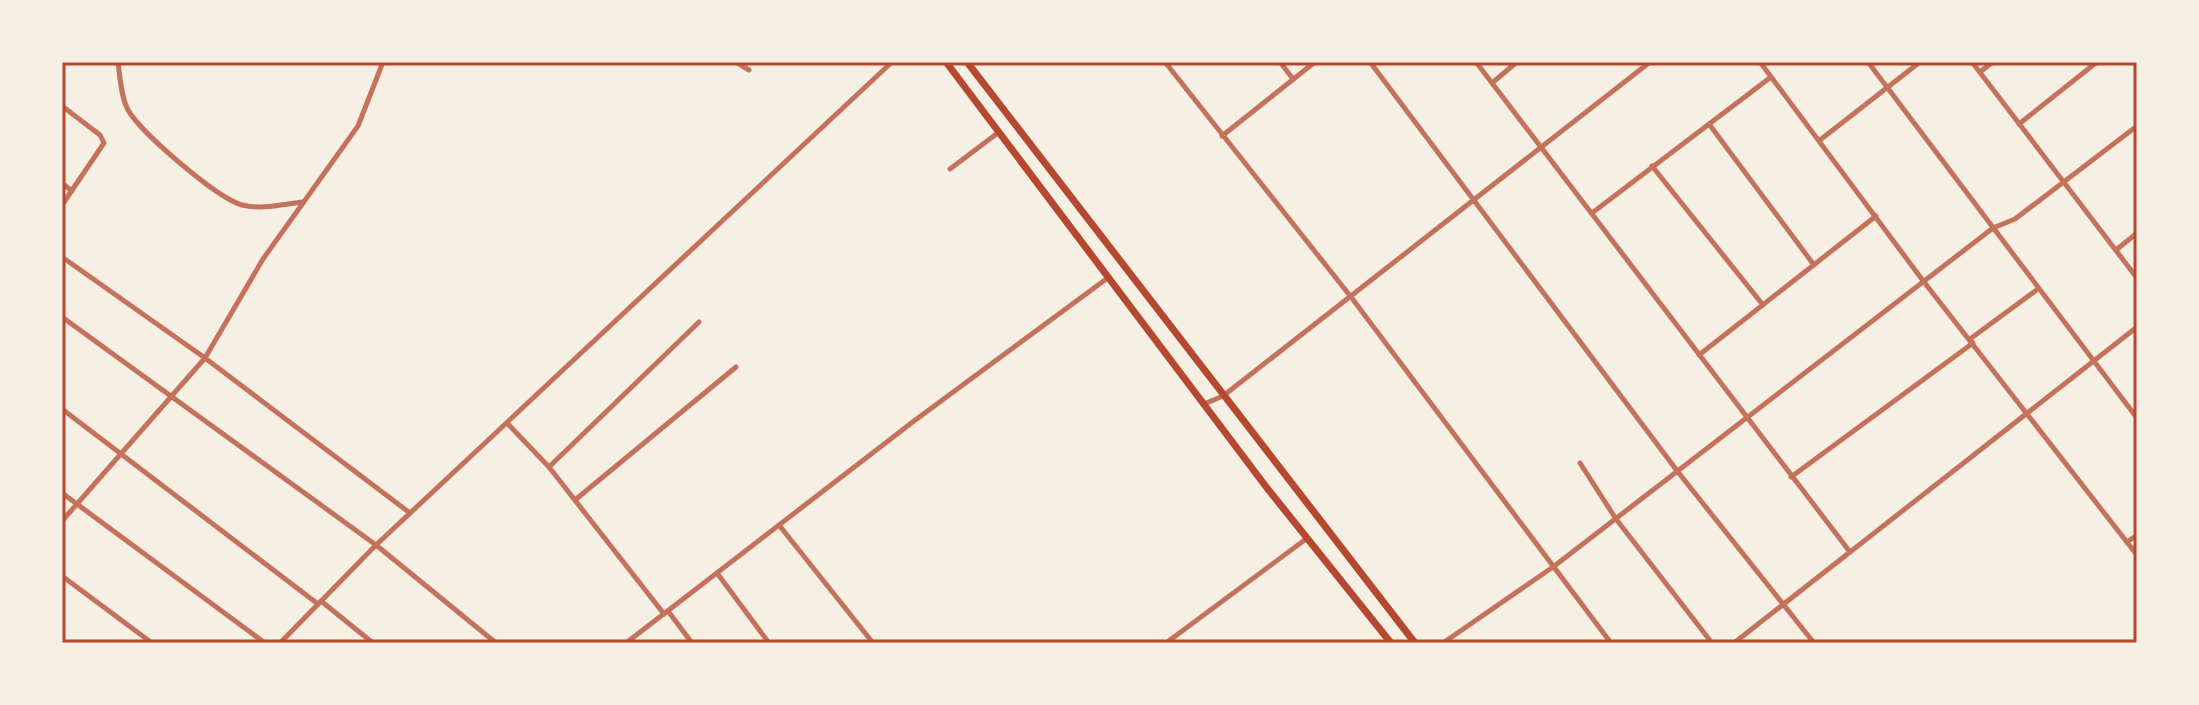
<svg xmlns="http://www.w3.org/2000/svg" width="2199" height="705" font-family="'DejaVu Sans',sans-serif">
	<rect width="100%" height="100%" fill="#f6efe4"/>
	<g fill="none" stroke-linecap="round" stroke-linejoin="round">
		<g stroke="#c5725c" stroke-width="5">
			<path d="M118 62C120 77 121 97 128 110 141 133 217 198 242 205 261 210 284 204 303 202"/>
			<polyline points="736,62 749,70"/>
			<polyline points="1165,62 1351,297 1611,643"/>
			<polyline points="1280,62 1293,79"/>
			<polyline points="1370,62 1678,472 1814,643"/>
			<polyline points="1476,62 1850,552"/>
			<polyline points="1760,62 1924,282 2137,555"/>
			<polyline points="1868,62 2137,418"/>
			<polyline points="1972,62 2137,278"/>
			<polyline points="1980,72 1993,62"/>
			<polyline points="1492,83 1517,62"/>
			<polyline points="62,106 100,135 104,143 62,205"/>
			<polyline points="1709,124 1814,265"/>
			<polyline points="2019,124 2097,62"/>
			<polyline points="1222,136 1315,62"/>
			<polyline points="1820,140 1920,62"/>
			<polyline points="1652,166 1763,305"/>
			<polyline points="950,169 999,132"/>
			<polyline points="62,183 72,191"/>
			<polyline points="1592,213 1771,77"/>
			<polyline points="2116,250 2137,233"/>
			<polyline points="62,257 205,358 410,513"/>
			<polyline points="62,317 376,545 496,643"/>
			<polyline points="1970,339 2038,289"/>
			<polyline points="1699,355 1876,216"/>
			<polyline points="1204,404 1223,396 1650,62"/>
			<polyline points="62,409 318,604"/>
			<polyline points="507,423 549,467 664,614"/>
			<polyline points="1580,463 1616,519 1712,643"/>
			<polyline points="549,467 699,322"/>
			<polyline points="1791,477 1973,343"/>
			<polyline points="62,493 265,643"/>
			<polyline points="575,500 736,367"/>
			<polyline points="62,521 205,358 263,259 358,126 383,62"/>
			<polyline points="779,525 873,643"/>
			<polyline points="2127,542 2137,535"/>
			<polyline points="717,573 769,643"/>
			<polyline points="62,576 152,643"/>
			<polyline points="321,601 373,643"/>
			<polyline points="668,611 692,643"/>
			<polyline points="280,643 376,545 892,62"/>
			<polyline points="626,643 914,421 1109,277"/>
			<polyline points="1166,643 1306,539"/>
			<polyline points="1443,643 1553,567 1993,228 2015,219 2137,126"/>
			<polyline points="1734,643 2137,327"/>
		</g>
		<g stroke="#b5482f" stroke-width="7">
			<polyline points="946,62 1267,488 1391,643"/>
			<polyline points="967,62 1415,643"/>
		</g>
	</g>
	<rect width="2199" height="705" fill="none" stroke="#f6efe4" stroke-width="128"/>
	<rect x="64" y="64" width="2071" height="577" fill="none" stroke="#b5482f" stroke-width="3"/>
</svg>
